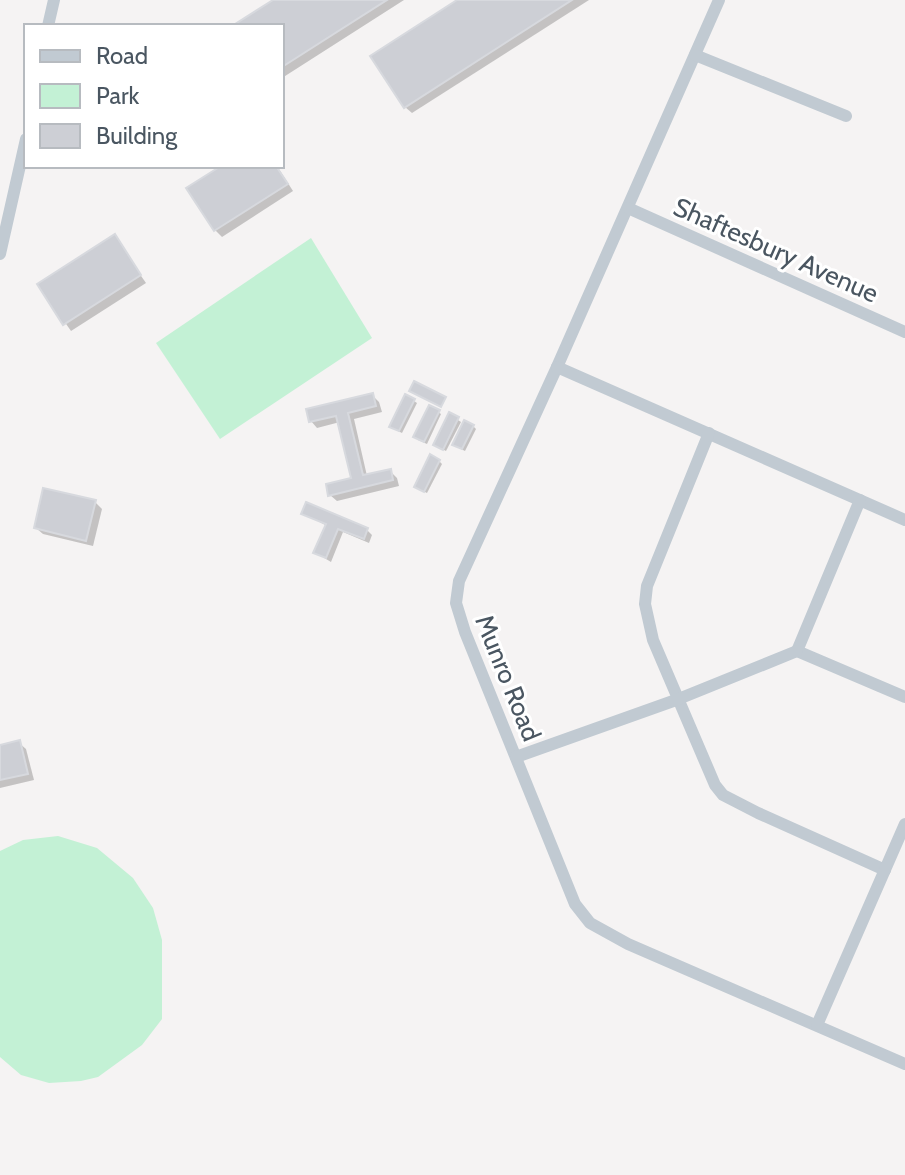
<svg xmlns="http://www.w3.org/2000/svg" width="905" height="1175" font-family="Cabin,sans-serif">
	<rect width="100%" height="100%" fill="#f5f3f3"/>
	<g fill="#c3f1d5">
		<polygon points="311,238 372,338 220,439 156,343"/>
		<polygon points="58,836 97,848 133,878 153,908 162,940 162,1019 142,1045 98,1077 81,1081 49,1083 21,1075 0,1057 0,851 23,840"/>
	</g>
	<g fill="#0003">
		<polygon points="276,0 404,0 282,78 282,26 236,26"/>
		<polygon points="461,0 589,0 412,113 405,107"/>
		<polygon points="224,166 277,166 293,191 222,237 215,230"/>
		<polygon points="114,237 146,283 71,331 39,285"/>
		<polygon points="372,395 379,402 382,412 354,419 367,476 390,471 397,478 399,486 337,501 330,495 354,480 340,422 317,428 311,421"/>
		<polygon points="414,401 417,403 402,433 394,429"/>
		<polygon points="438,412 441,414 427,444 418,440 416,437"/>
		<polygon points="450,415 461,422 446,451 438,447"/>
		<polygon points="473,426 476,429 465,451 457,447"/>
		<polygon points="439,461 442,464 427,493 419,489"/>
		<polygon points="95,502 102,509 93,546 43,534 36,528"/>
		<polygon points="303,513 367,530 372,535 369,543 343,532 331,562 316,553 327,526"/>
		<polygon points="19,743 26,749 34,780 0,788 0,747"/>
	</g>
	<g fill="#cdcfd5" stroke="#d7d9de" stroke-width="2">
		<polygon points="273,0 387,0 282,67 282,26 232,26"/>
		<polygon points="457,0 572,0 404,108 370,56"/>
		<polygon points="221,166 276,166 288,184 214,231 186,188"/>
		<polygon points="115,234 141,275 63,325 37,284"/>
		<polygon points="414,381 446,397 441,407 409,391"/>
		<polygon points="373,393 376,406 348,413 363,475 391,469 393,480 328,496 326,484 351,478 336,416 309,422 306,409"/>
		<polygon points="405,394 415,399 399,431 389,427"/>
		<polygon points="429,405 440,410 424,442 413,437"/>
		<polygon points="449,412 459,417 443,450 433,445"/>
		<polygon points="464,420 474,425 462,449 452,445"/>
		<polygon points="430,454 440,460 424,492 414,487"/>
		<polygon points="43,488 96,500 86,541 34,528"/>
		<polygon points="306,502 368,528 364,539 338,529 326,558 313,553 326,524 301,514"/>
		<polygon points="20,740 28,774 0,780 0,745"/>
	</g>
	<g fill="none" stroke-linecap="round" stroke-linejoin="round">
		<g stroke="#c1cad2" stroke-width="12">
			<polyline points="719,0 557,367 459,581 456,603 465,632 575,904 590,923 628,944 905,1064"/>
			<polyline points="48,26 54,0"/>
			<polyline points="695,55 846,116"/>
			<polyline points="628,208 905,332"/>
			<polyline points="0,254 26,139"/>
			<polyline points="557,367 905,520"/>
			<polyline points="709,433 647,586 645,604 653,640 715,785 723,795 758,813 885,870"/>
			<polyline points="860,500 797,651 905,697"/>
			<polyline points="516,757 676,700 797,651"/>
			<polyline points="817,1025 905,824"/>
		</g>
	</g>
	<g text-anchor="middle" stroke-width="6" stroke-linejoin="round" paint-order="stroke">
		<g font-size="26" fill="#4a5661" stroke="#fff">
			<text transform="translate(776 250) rotate(24)" y="9">Shaftesbury Avenue</text>
			<text transform="translate(508 678) rotate(68)" y="9">Munro Road</text>
		</g>
	</g>
	<rect x="24" y="24" width="260" height="144" fill="#ffffff" stroke="#b7bbc0" stroke-width="2"/>
	<rect x="40" y="50" width="40" height="12" fill="#c1cad2" stroke="#b7bbc0" stroke-width="2"/>
	<text x="96" y="64" font-size="24" fill="#4a5661">Road</text>
	<rect x="40" y="84" width="40" height="24" fill="#c3f1d5" stroke="#b7bbc0" stroke-width="2"/>
	<text x="96" y="104" font-size="24" fill="#4a5661">Park</text>
	<rect x="40" y="124" width="40" height="24" fill="#cdcfd5" stroke="#b7bbc0" stroke-width="2"/>
	<text x="96" y="144" font-size="24" fill="#4a5661">Building</text>
</svg>
